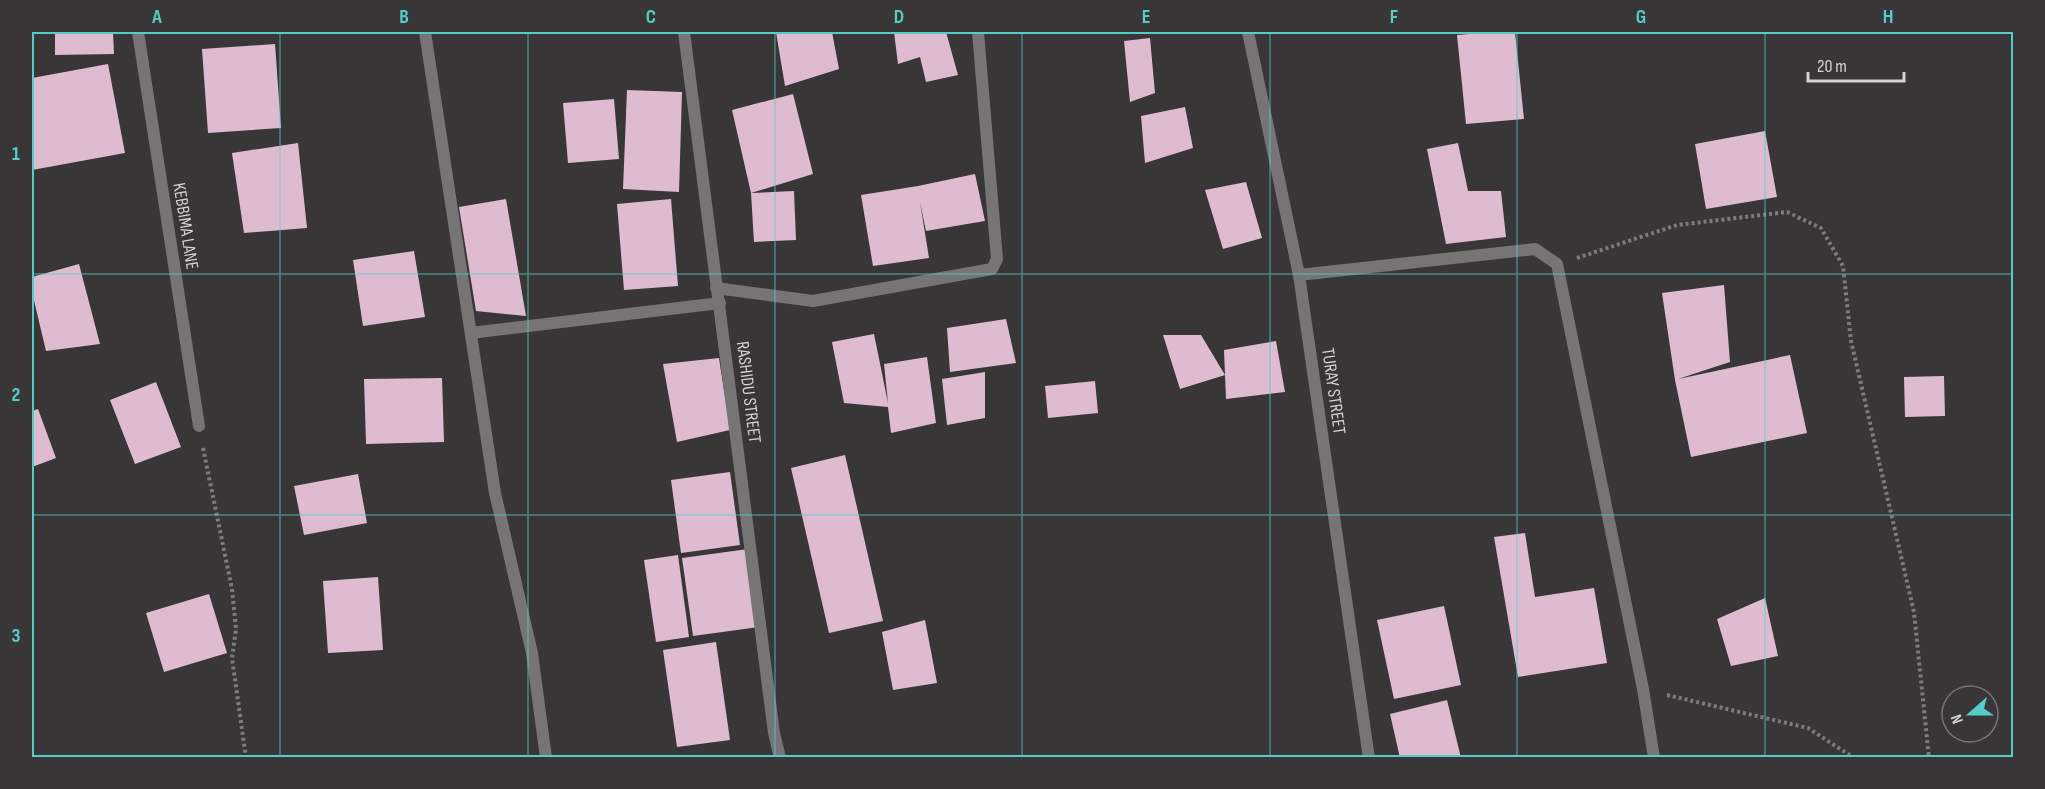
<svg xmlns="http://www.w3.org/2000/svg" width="2045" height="789" font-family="'Sofia Sans Condensed',sans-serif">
	<rect width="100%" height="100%" fill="#393638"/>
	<g fill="#dfbbd1">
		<polygon points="55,32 113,32 114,54 55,55"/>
		<polygon points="776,32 832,32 839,69 785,86"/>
		<polygon points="894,32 946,32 958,75 926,82 920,57 898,64"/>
		<polygon points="1495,32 1515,32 1524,119 1466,124 1457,35"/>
		<polygon points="1150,38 1155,93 1130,102 1124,41"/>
		<polygon points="275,44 281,128 208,133 202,49"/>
		<polygon points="108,64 125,153 32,170 32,78"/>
		<polygon points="627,90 682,92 679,192 623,189"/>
		<polygon points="793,94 813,174 751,193 732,110"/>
		<polygon points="614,99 619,159 568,163 563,103"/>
		<polygon points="1185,107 1193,148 1145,163 1141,116"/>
		<polygon points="1765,131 1777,197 1706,209 1695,144"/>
		<polygon points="298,143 307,228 244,233 232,153"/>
		<polygon points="1458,143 1468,191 1501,191 1506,237 1446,244 1427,149"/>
		<polygon points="975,174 985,221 926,231 920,202 929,258 873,266 861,195 918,186"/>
		<polygon points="1246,182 1262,238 1223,249 1205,190"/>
		<polygon points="794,191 796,240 754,242 751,193"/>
		<polygon points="506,199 526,316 476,311 459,207"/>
		<polygon points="671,199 678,286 624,290 617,204"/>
		<polygon points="414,251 425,317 363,326 353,260"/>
		<polygon points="79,264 100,344 46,351 32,292 32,277"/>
		<polygon points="1724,285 1730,362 1678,379 1790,355 1807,433 1691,457 1675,380 1662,293"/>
		<polygon points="1006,319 1016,363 950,372 947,328"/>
		<polygon points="874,334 888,403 884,364 927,357 936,423 891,433 888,407 844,403 832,342"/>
		<polygon points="1163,335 1201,335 1225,375 1224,350 1276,341 1285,392 1226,399 1225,375 1180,389"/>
		<polygon points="719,358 730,430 677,442 663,364"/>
		<polygon points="985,372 985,418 947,425 942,379"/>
		<polygon points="1944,376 1945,416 1905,417 1904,377"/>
		<polygon points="442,378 444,442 366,444 364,379"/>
		<polygon points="1095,381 1098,413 1048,418 1045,386"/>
		<polygon points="156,382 181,447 135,464 110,400"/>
		<polygon points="38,409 56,458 32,467 32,411"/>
		<polygon points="845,455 883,621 829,633 791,468"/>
		<polygon points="730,472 740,545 681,553 671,480"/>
		<polygon points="358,474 367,523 304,535 294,486"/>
		<polygon points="1525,533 1535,597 1594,588 1607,663 1518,677 1494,537"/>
		<polygon points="748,549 759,627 693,636 682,558"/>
		<polygon points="678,555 689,637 656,642 644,560"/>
		<polygon points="378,577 383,650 328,653 323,581"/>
		<polygon points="209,594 227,653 164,672 146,613"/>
		<polygon points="1765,598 1778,656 1731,666 1717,619"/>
		<polygon points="1444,606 1461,685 1394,699 1377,620"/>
		<polygon points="925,620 937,683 893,690 882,632"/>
		<polygon points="716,642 730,740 677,747 663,650"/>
		<polygon points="1447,700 1461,758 1400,758 1390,714"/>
	</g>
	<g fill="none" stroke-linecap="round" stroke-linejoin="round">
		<g stroke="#7e7b7d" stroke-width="4" stroke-dasharray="3 3" stroke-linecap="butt">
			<polyline points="1577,258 1677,225 1787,212 1821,228 1843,266 1851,341 1914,612 1929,758"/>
			<polyline points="203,448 232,589 236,629 232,658 246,758"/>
			<polyline points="1667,695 1808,728 1854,758"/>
		</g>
		<g stroke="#767475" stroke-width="12">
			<polyline points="138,32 199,426"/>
			<polyline points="425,32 495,493 532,653 546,758"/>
			<polyline points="684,32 774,733 780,758"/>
			<polyline points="1248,32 1299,275 1369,758"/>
			<polyline points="1299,275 1535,249 1557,264 1643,689 1654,758"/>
			<polyline points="716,288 813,301 992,269 997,259 978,32"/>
			<polyline points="471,333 720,303"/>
		</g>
	</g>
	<path fill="none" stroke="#54cdc9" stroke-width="1.5" stroke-opacity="0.55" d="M280 32V758M528 32V758M775 32V758M1022 32V758M1270 32V758M1517 32V758M1765 32V758M32 274H2014M32 515H2014"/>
	<g text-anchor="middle" stroke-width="6" stroke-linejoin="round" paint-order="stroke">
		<g font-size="18" fill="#d4d2d3" stroke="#393638">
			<text transform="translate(186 226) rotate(81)" y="6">KEBBIMA LANE</text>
			<text transform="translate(1334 391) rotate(82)" y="6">TURAY STREET</text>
			<text transform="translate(749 392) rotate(83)" y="6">RASHIDU STREET</text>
		</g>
	</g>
	<rect width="2045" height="789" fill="none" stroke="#393638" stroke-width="66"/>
	<g transform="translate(1970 714) rotate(249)"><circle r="28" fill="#393638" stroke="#777476" stroke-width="1.5"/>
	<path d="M0-4.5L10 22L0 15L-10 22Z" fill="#54cdc9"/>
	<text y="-9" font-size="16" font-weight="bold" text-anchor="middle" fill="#d4d2d3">N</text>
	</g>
	<path d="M1808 72v9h96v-9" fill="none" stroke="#d4d2d3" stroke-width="3"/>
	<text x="1817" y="72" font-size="18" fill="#d4d2d3" stroke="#393638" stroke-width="4.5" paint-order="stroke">20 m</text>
	<rect x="33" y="33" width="1979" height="723" fill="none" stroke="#54cdc9" stroke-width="2"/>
	<g font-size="20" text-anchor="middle" font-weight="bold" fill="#54cdc9">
		<text x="157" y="23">A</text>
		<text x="404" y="23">B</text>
		<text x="651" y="23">C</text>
		<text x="899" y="23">D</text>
		<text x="1146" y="23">E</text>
		<text x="1394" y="23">F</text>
		<text x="1641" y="23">G</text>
		<text x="1888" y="23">H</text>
		<text x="16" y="160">1</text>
		<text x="16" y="401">2</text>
		<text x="16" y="642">3</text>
	</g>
</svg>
